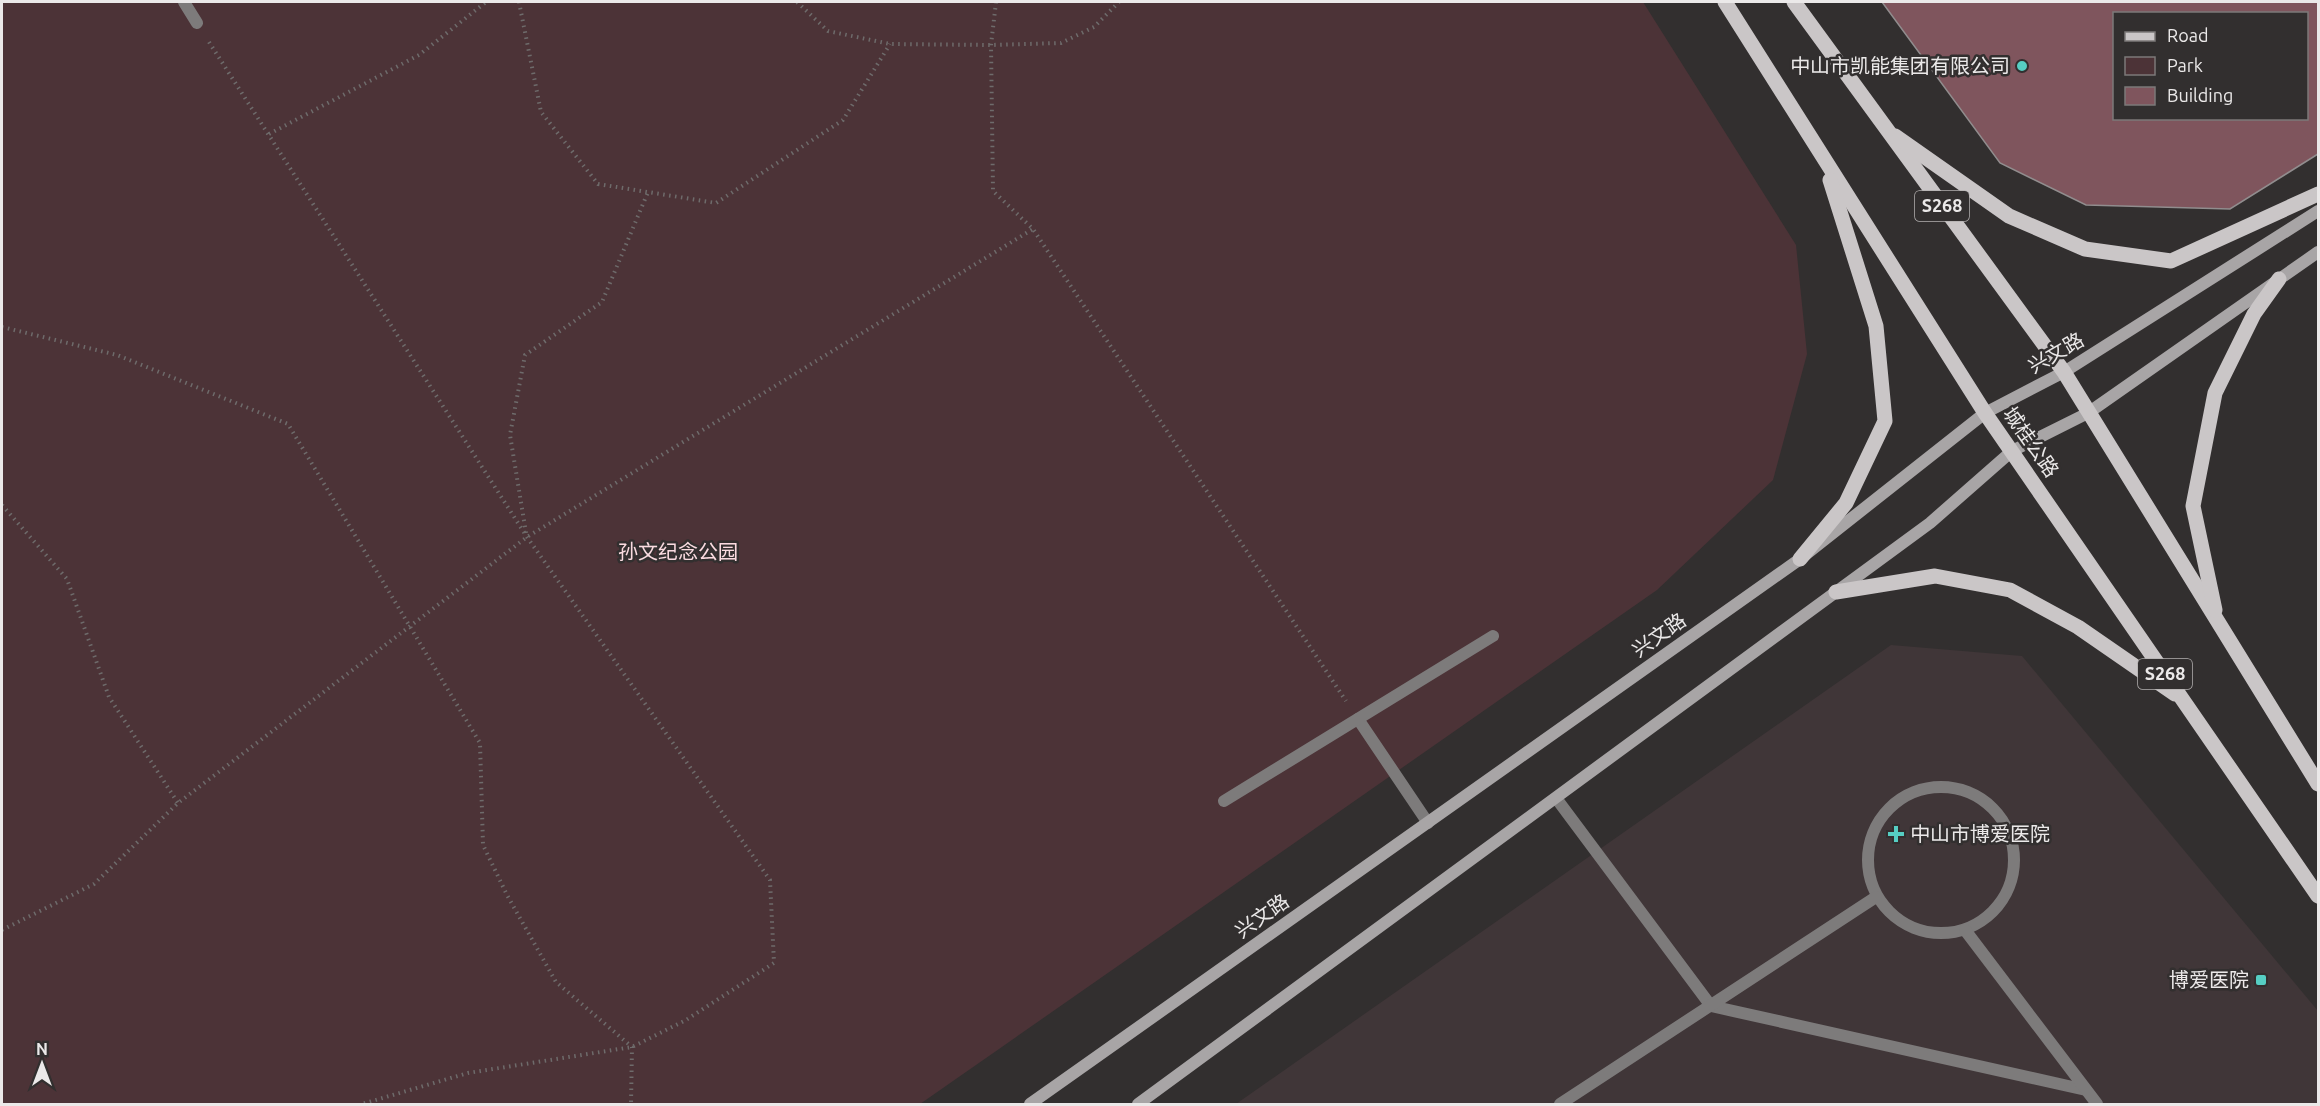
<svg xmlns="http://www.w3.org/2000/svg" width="2320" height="1106" font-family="Ubuntu,'Noto Sans SC',sans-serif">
	<rect width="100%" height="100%" fill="#322f2f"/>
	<polygon fill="#403638" points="1891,645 2022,656 2318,1011 2318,1104 1236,1104"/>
	<polygon fill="#4c3337" points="2,2 1643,2 1796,245 1807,354 1773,480 1657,590 920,1104 2,1104"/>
	<path fill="#7f555d" stroke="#918d8e" stroke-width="1.5" fill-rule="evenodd" d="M1882 2H2318V154L2230 209 2086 205 2000 163ZM2114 14H2306V118H2114Z"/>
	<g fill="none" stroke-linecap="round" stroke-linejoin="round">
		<g stroke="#6e6b6b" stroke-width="4" stroke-dasharray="1.5 4.5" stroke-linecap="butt">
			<polyline points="519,2 541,112 598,184 716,203 843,120 890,44"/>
			<polyline points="797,2 828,31 890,44 991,45 1061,43 1094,27 1119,2"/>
			<polyline points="996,2 991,45 993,191 1033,229 1346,701"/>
			<polyline points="209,42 527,537 770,880 774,963 686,1020 632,1047 468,1073 362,1104"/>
			<polyline points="269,134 419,55 486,2"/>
			<polyline points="2,327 117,355 288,424 480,743 483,845 507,895 556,982 632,1047 631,1104"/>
			<polyline points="2,505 67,579 109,697 178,803"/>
			<polyline points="526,533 510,435 525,355 602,302 648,192"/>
			<polyline points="2,930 94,884 178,803 527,537 1033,229"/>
		</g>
		<g stroke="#7d7b7b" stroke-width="12">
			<polyline points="184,2 197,23"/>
			<polyline points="1358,719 1428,823"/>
			<circle cx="1941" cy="860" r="73"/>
			<polyline points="1556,798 1711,1006 2086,1090"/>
			<polyline points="1224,801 1493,636"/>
			<polyline points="1965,930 2097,1104"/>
			<polyline points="1560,1104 1876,897"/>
		</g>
		<g stroke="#a8a5a6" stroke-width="12">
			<polyline points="1030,1104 1800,559 1985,413 2064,372 2318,211"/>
			<polyline points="1138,1104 1930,523 2012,451 2088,413 2318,252"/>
		</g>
		<g stroke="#cac6c7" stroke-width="15">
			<polyline points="1725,2 1985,413 2318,896"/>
			<polyline points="1794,2 2064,372 2318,784"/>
			<polyline points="1895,136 2009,216 2085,249 2171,261 2318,194"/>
			<polyline points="1800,559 1846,503 1885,421 1876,326 1830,180"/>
			<polyline points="1836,592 1935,576 2010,590 2078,627 2175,694"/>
			<polyline points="2215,610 2193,506 2215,393 2254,314 2279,279"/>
		</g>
	</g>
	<g fill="#56cec3" stroke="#322f2f" stroke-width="2">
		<circle cx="2022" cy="66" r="6"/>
		<path d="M1893 825h6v6h6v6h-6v6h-6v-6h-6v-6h6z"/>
		<rect x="2255" y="974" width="12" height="12" rx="3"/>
	</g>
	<g text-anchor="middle" stroke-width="5" stroke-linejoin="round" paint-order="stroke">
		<g fill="#322f2f" stroke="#b4b1b1" stroke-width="1.5">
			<rect x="1915" y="191" width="54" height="30" rx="4.5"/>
			<rect x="2138" y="659" width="54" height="30" rx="4.5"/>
		</g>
		<g font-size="18" font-weight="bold" fill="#ebe9e9">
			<text x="1942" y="212">S268</text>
			<text x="2165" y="680">S268</text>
		</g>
		<g font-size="20" fill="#ebe9e9" stroke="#322f2f" text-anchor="end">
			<text x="2010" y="73">中山市凯能集团有限公司</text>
			<text x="1910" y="841" text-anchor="start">中山市博爱医院</text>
			<text x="2249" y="987">博爱医院</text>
		</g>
		<g font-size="20" fill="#ebe9e9" stroke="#322f2f">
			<text transform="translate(2056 353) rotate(-30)" y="7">兴文路</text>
			<text transform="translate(2031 442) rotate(55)" y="7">城桂公路</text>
			<text transform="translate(1659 635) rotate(-35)" y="7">兴文路</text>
			<text transform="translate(1262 916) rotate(-35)" y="7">兴文路</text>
		</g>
		<g font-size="20" fill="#fadbe0" stroke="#322f2f">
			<text x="678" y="559">孙文纪念公园</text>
		</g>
	</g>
	<rect width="2320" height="1106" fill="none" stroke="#ebe9e9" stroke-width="6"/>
	<rect x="2113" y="12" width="195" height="108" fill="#322f2f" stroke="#7c7979" stroke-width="1.5"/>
	<rect x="2125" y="32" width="30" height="9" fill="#cac6c7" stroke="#7c7979" stroke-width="1.5"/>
	<text x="2167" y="42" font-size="18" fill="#ebe9e9">Road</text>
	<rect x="2125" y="57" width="30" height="18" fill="#4c3337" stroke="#7c7979" stroke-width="1.5"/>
	<text x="2167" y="72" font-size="18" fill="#ebe9e9">Park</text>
	<rect x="2125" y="87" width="30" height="18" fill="#7f555d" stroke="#7c7979" stroke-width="1.5"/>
	<text x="2167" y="102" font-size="18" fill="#ebe9e9">Building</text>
	<g transform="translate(42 1064)" stroke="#322f2f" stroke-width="4.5" paint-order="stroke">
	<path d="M0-4.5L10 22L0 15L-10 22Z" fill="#ebe9e9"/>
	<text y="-9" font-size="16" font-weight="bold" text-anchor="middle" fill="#ebe9e9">N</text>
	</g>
</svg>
